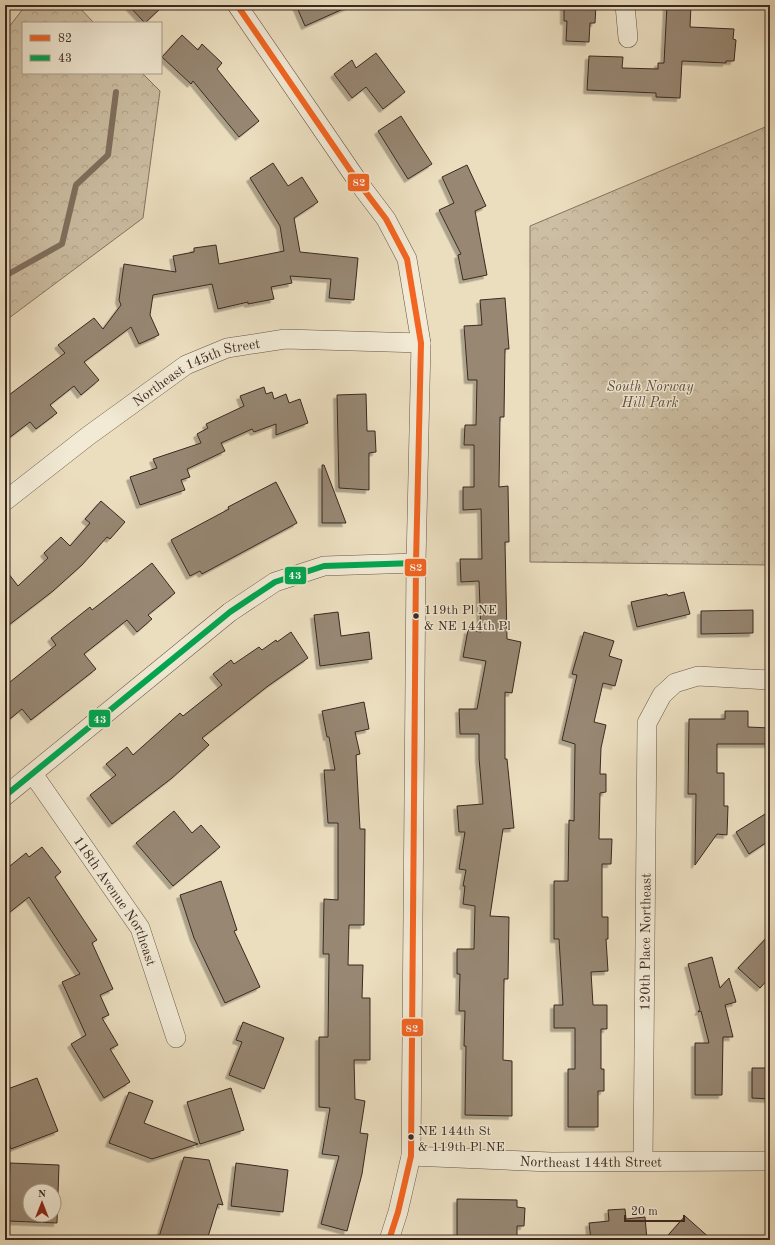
<svg xmlns="http://www.w3.org/2000/svg" width="775" height="1245" font-family="'Old Standard TT',serif">
	<defs>
		<pattern id="forest-crowns" width="20" height="18" patternUnits="userSpaceOnUse"><rect width="20" height="18" fill="#cdbfa4"/><path d="M2 6a3 3 0 1 1 6 0M12 15a3 3 0 1 1 6 0" fill="none" stroke="#b1a48d"/></pattern>
		<filter id="shadow"><feDropShadow dx="-3.5" dy="3.5" stdDeviation="0" flood-color="#0004"/></filter>
	</defs>
	<rect width="100%" height="100%" fill="#ebdebf"/>
	<filter id="stains"><feTurbulence type="fractalNoise" baseFrequency=".005" numOctaves="4"/><feColorMatrix values="0 0 0 0 .2 0 0 0 0 .09 0 0 0 0 .02 0 0 0 .5 -.17"/></filter>
	<radialGradient id="worn" r=".72"><stop offset=".6" stop-color="#630" stop-opacity="0"/><stop offset="1" stop-color="#630" stop-opacity=".3"/></radialGradient>
	<g fill="url(#forest-crowns)" stroke="#847462">
		<polygon points="26,5 77,5 94,23 23,23 23,73 142,73 160,91 143,218 5,321 5,32"/>
		<polygon points="770,125 770,565 530,562 530,226"/>
	</g>
	<g fill="none" stroke-linecap="round" stroke-linejoin="round">
		<polyline stroke="#81705f" stroke-width="6" points="5,276 62,244 76,185 108,155 116,92"/>
	</g>
	<g fill="#978773" stroke="#3b2921" fill-rule="evenodd" filter="url(#shadow)">
		<polygon points="128,5 164,5 145,23"/>
		<polygon points="296,5 352,5 305,26"/>
		<polygon points="564,5 596,5 595,23 590,23 589,42 566,41 567,21 564,21"/>
		<polygon points="667,5 691,5 690,27 734,29 733,39 736,40 734,61 726,61 726,63 682,61 680,98 656,97 656,93 587,90 589,56 623,57 622,68 658,69 658,63 664,63"/>
		<polygon points="182,35 198,50 202,44 222,63 217,69 259,121 239,137 193,81 191,84 162,57"/>
		<polygon points="376,53 405,92 383,109 366,87 352,98 334,74 352,60 356,68"/>
		<polygon points="401,116 432,164 408,179 378,131"/>
		<polygon points="273,163 288,186 302,177 318,202 294,218 300,252 358,258 354,300 329,298 331,279 290,276 292,283 271,287 274,299 248,304 248,302 218,309 212,284 153,295 150,315 159,335 139,344 131,327 84,362 99,380 81,395 74,386 50,405 57,413 36,429 30,422 5,441 5,398 65,353 58,345 94,318 103,329 121,305 119,300 124,264 176,272 173,256 194,252 194,248 216,245 219,264 284,251 280,226 250,178"/>
		<polygon points="467,165 486,206 475,211 487,275 463,280 458,255 461,254 439,210 454,203 442,177"/>
		<polygon points="505,298 509,349 505,349 504,417 500,417 499,487 508,486 509,542 505,542 507,639 521,642 512,693 505,692 505,759 507,759 514,828 503,829 490,916 509,917 508,979 504,979 503,1060 512,1061 512,1116 465,1115 466,1046 464,1046 465,1011 459,1011 460,974 457,974 457,949 474,949 475,906 463,904 465,886 463,886 466,870 459,869 465,832 459,832 457,806 483,804 479,758 479,734 460,734 459,709 477,709 486,661 463,657 468,630 481,632 479,581 461,582 460,559 482,559 481,509 463,510 463,487 474,487 474,445 464,445 465,425 476,425 477,380 468,380 464,326 482,325 480,300"/>
		<polygon points="264,387 266,394 272,392 274,399 286,394 289,403 300,399 308,423 276,435 276,424 254,432 252,429 221,443 225,451 187,469 190,477 181,480 185,490 140,505 130,477 157,468 153,459 201,443 197,434 208,428 206,424 244,406 240,396"/>
		<polygon points="366,394 367,431 375,431 376,452 369,453 369,490 339,488 337,395"/>
		<polygon points="322,465 324,465 346,523 322,523"/>
		<polygon points="276,482 297,523 202,574 200,571 190,576 171,540 229,509 228,507"/>
		<polygon points="101,501 125,522 110,539 107,537 82,565 53,591 5,628 5,569 18,586 48,558 44,553 61,537 70,546 90,523 85,519"/>
		<polygon points="152,563 175,593 148,615 152,619 137,632 127,620 84,654 96,669 31,720 22,709 5,723 5,686 56,645 51,638 90,607 92,610"/>
		<polygon points="684,592 690,614 637,627 631,602 667,594 668,596"/>
		<polygon points="753,610 753,633 701,634 701,611"/>
		<polygon points="338,612 341,636 369,632 372,659 320,666 314,615"/>
		<polygon points="291,632 308,658 268,686 202,738 209,745 172,778 112,824 90,795 116,775 106,764 127,747 133,755 180,713 183,716 222,685 213,674 231,660 234,664 259,647 262,650 276,640 277,642"/>
		<polygon points="584,632 614,641 609,656 622,660 615,686 603,683 594,722 606,725 601,748 600,774 606,774 606,792 600,793 599,839 612,839 611,864 602,864 602,917 608,917 608,939 606,939 608,971 591,972 593,1005 607,1005 607,1029 601,1029 601,1069 604,1069 604,1091 598,1091 598,1127 568,1127 568,1069 575,1069 575,1028 554,1028 554,1005 563,1005 559,939 554,939 554,881 568,881 569,820 574,821 575,744 562,740 577,675 572,674"/>
		<polygon points="364,702 369,729 355,732 360,754 356,755 360,829 365,829 364,925 349,925 348,965 363,965 362,998 370,998 370,1060 354,1060 355,1099 365,1101 360,1133 368,1134 362,1174 347,1231 321,1224 339,1156 322,1154 330,1108 319,1107 319,1037 328,1037 329,954 323,954 324,899 338,900 338,823 328,823 324,770 335,770 329,737 327,737 322,711"/>
		<polygon points="725,711 748,711 748,727 770,728 770,744 717,744 717,773 724,773 724,806 728,806 727,835 717,834 695,865 696,794 688,794 689,719 725,719"/>
		<polygon points="174,811 192,833 201,825 220,847 173,886 136,843"/>
		<polygon points="770,811 770,840 749,854 736,832"/>
		<polygon points="42,847 61,872 55,877 97,940 92,943 113,989 100,995 109,1015 102,1018 118,1045 110,1049 130,1082 104,1098 71,1044 86,1035 62,982 80,974 29,897 5,916 5,870 26,853 29,857"/>
		<polygon points="221,881 237,930 234,931 260,987 225,1003 194,938 180,895"/>
		<polygon points="770,934 770,977 760,988 738,968"/>
		<polygon points="712,957 720,988 729,978 736,1002 725,1005 733,1037 723,1037 722,1095 695,1095 695,1043 709,1043 701,1011 698,1012 700,1009 688,964"/>
		<polygon points="243,1022 284,1038 264,1089 229,1075 242,1042 236,1040"/>
		<polygon points="752,1068 770,1068 770,1099 752,1098"/>
		<polygon points="37,1078 58,1131 11,1149 5,1132 5,1090"/>
		<polygon points="231,1088 244,1130 200,1144 187,1102"/>
		<polygon points="129,1092 153,1101 144,1123 198,1144 152,1159 109,1143"/>
		<polygon points="184,1157 209,1160 223,1205 218,1204 207,1240 158,1240"/>
		<path d="M10 1163 59 1165 57 1223 8 1221ZM30 1191H54V1215H30Z"/>
		<polygon points="236,1163 288,1170 283,1212 231,1206"/>
		<polygon points="457,1199 517,1200 517,1207 525,1208 524,1226 517,1226 517,1237 457,1236"/>
		<polygon points="625,1209 626,1219 645,1217 647,1240 591,1240 589,1223 609,1221 608,1210"/>
		<polygon points="685,1216 712,1240 664,1240"/>
	</g>
	<g fill="none" stroke-linecap="round" stroke-linejoin="round">
		<g stroke="#675648" stroke-width="20">
			<g id="minor">
				<polyline points="237,5 361,186 386,219 407,259 421,343 416,563 411,1156 398,1212 389,1240"/>
				<polyline points="625,5 628,38"/>
				<path id="s1" d="M5 501 88 436 186 365 227 348 285 339 421 343"/>
				<path id="s2" d="M33 774 140 928 176 1038"/>
				<polyline points="5,796 230,612 275,582 324,566 416,563"/>
				<path id="s3" d="M411 1156 551 1162 770 1161"/>
				<path id="s4" d="M643 1161 647 723 662 695 675 683 698 676 770 680"/>
			</g>
		</g>
		<use href="#minor" stroke="#f2ead5" stroke-width="19"/>
		<g stroke="#f2ead5" stroke-width="9">
			<polyline id="bus-1" points="237,5 361,186 386,219 407,259 421,343 416,563 411,1156 398,1212 389,1240"/>
		</g>
		<g stroke="#f2ead5" stroke-width="9">
			<polyline id="bus-2" points="5,796 230,612 275,582 324,566 416,563"/>
		</g>
		<use href="#bus-1" stroke="#f26522" stroke-width="6"/>
		<use href="#bus-2" stroke="#00a651" stroke-width="6"/>
	</g>
	<g fill="#3b2921" stroke="#f2ead5" stroke-width="1.5">
		<circle cx="416" cy="616" r="3.5"/>
		<circle cx="411" cy="1137" r="3.5"/>
	</g>
	<g text-anchor="middle" stroke-width="3" stroke-linejoin="round" paint-order="stroke">
		<g font-size="13" fill="#3b2921" stroke="#f2ead5" text-anchor="start">
			<text x="424" y="614">119th Pl NE<tspan x="424" dy="16">&amp; NE 144th Pl</tspan></text>
			<text x="418" y="1135">NE 144th St<tspan x="418" dy="16">&amp; 119th Pl NE</tspan></text>
		</g>
		<g font-size="14" fill="#3b2921" stroke="#f2ead5">
			<text dy="5" stroke="none"><textPath href="#s1" startOffset="233">Northeast 145th Street</textPath></text>
			<text dy="5" stroke="none"><textPath href="#s2" startOffset="152">118th Avenue Northeast</textPath></text>
			<text dy="5" stroke="none"><textPath href="#s4" startOffset="219">120th Place Northeast</textPath></text>
			<text dy="5" stroke="none"><textPath href="#s3" startOffset="180">Northeast 144th Street</textPath></text>
		</g>
		<g font-size="14" font-style="italic" fill="#604e42" stroke="#f2ead5">
			<text x="650" y="391">South Norway<tspan x="650" dy="16">Hill Park</tspan></text>
		</g>
	</g>
	<g stroke="#f2ead5" stroke-width="1.5">
		<rect x="347" y="173" width="23" height="19" rx="4" fill="#f26522"/>
		<rect x="404" y="558" width="23" height="19" rx="4" fill="#f26522"/>
		<rect x="284" y="566" width="23" height="19" rx="4" fill="#00a651"/>
		<rect x="88" y="709" width="23" height="19" rx="4" fill="#00a651"/>
		<rect x="401" y="1018" width="23" height="19" rx="4" fill="#f26522"/>
	</g>
	<g font-size="11" text-anchor="middle" font-weight="bold" fill="#fff">
		<text x="359" y="186">82</text>
		<text x="416" y="571">82</text>
		<text x="295" y="579">43</text>
		<text x="100" y="723">43</text>
		<text x="412" y="1032">82</text>
	</g>
	<rect width="775" height="1245" fill="none" stroke="#ebdebf" stroke-width="20"/>
	<rect x="6" y="6" width="763" height="1233" fill="none" stroke="#3b2921" stroke-width="2"/>
	<rect x="10" y="10" width="755" height="1225" fill="none" stroke="#3b2921"/>
	<rect x="22" y="22" width="140" height="52" fill="#f2ead5" stroke="#a99d8d"/>
	<rect x="30" y="35" width="20" height="6" fill="#f26522" stroke="#a99d8d"/>
	<text x="58" y="42" font-size="12" fill="#3b2921">82</text>
	<rect x="30" y="55" width="20" height="6" fill="#00a651" stroke="#a99d8d"/>
	<text x="58" y="62" font-size="12" fill="#3b2921">43</text>
	<g transform="translate(42 1203)"><circle r="19" fill="#f2ead5" stroke="#a99d8d"/>
	<path d="M0-3L7 15L0 10L-7 15Z" fill="#8f2418"/>
	<text y="-6" font-size="11" font-weight="bold" text-anchor="middle" fill="#3b2921">N</text>
	</g>
	<path d="M625 1215v6h59v-6" fill="none" stroke="#3b2921" stroke-width="2"/>
	<text x="631" y="1215" font-size="12" fill="#3b2921" stroke="#f2ead5" stroke-width="3" paint-order="stroke">20 m</text>
	<rect width="100%" height="100%" filter="url(#stains)"/>
	<rect width="100%" height="100%" fill="url(#worn)"/>
</svg>
